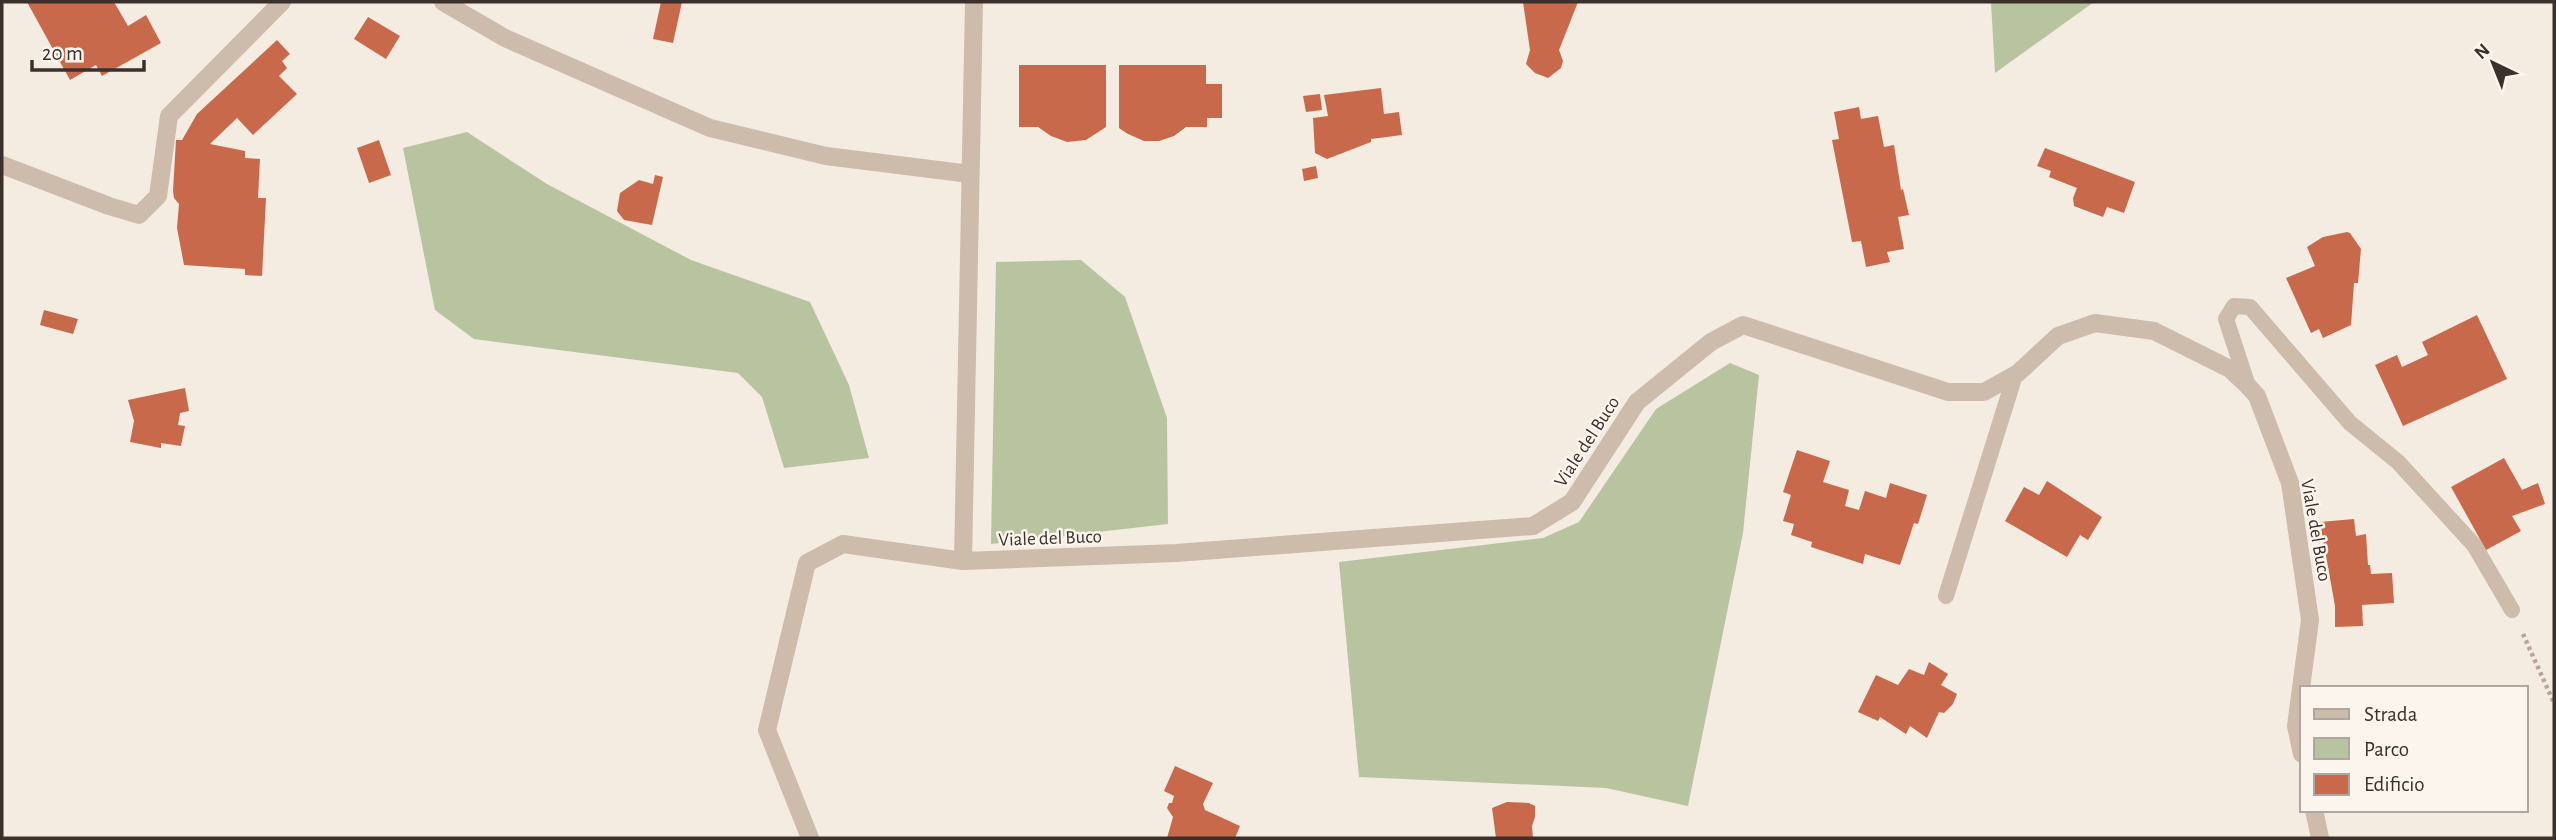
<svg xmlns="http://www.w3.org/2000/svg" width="2556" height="840" font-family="'Alegreya Sans',sans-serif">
	<rect width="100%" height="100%" fill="#f4ebe1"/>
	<g fill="#b8c4a0">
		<polygon points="1991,2 2094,2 1995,73"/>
		<polygon points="467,132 547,184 691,260 810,302 849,385 869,458 784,468 762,397 738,373 474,339 435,310 403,148"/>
		<polygon points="1081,260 1125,297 1167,418 1168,524 991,544 996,262"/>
		<polygon points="1730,363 1759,375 1743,533 1688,806 1606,788 1359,777 1339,562 1543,538 1579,522 1656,409"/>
	</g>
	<g fill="#c8694b">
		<polygon points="27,2 114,2 128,26 146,15 161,43 102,76 96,65 70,80"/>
		<polygon points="661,2 682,2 673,43 653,39"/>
		<polygon points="1523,2 1578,2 1559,50 1563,61 1561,68 1548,78 1535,73 1526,64 1530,50"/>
		<polygon points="368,17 400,36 386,59 354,39"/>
		<polygon points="277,40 290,54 282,61 287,68 279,76 297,94 253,135 237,118 210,144 245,151 245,158 260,159 258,198 266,198 262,276 245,275 245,269 184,265 177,228 179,204 174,198 173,191 176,140 182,140 197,114"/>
		<polygon points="1019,65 1106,65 1106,127 1086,140 1067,142 1051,136 1038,127 1019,127"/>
		<polygon points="1119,65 1206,65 1206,84 1222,84 1222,118 1207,118 1207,127 1186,127 1174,136 1159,141 1144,141 1128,134 1119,128"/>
		<polygon points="1381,88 1384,114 1399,112 1402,135 1371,139 1371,142 1327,159 1315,153 1313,118 1328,116 1324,95"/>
		<polygon points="1320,94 1322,110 1306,112 1303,96"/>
		<polygon points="1859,107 1861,119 1878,116 1884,147 1894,145 1901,190 1903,189 1909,215 1898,217 1904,249 1887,252 1890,262 1866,267 1861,241 1852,242 1832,140 1839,139 1834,112"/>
		<polygon points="379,140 391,175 369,183 357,148"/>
		<polygon points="2045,148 2135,182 2124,213 2107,207 2103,217 2074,206 2073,198 2077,188 2049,177 2051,171 2037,166"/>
		<polygon points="1316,166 1318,178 1304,181 1302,169"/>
		<polygon points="655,175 663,177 652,225 624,220 617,211 620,193 639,180 653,184"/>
		<polygon points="2347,232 2350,233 2361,249 2358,283 2354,283 2351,325 2323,338 2319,329 2311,333 2286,278 2315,266 2307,247 2323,237"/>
		<polygon points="44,310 78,319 73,334 40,325"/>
		<polygon points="2477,315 2507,379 2403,426 2375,365 2397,355 2402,367 2428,355 2422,342"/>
		<polygon points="185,388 189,411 180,413 178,425 185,426 181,446 161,443 161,448 130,442 134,421 128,400"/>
		<polygon points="1797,450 1830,461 1823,482 1849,490 1845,506 1859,510 1865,491 1886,498 1890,483 1927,495 1918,524 1914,523 1900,565 1865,554 1863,564 1811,547 1812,542 1791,535 1794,524 1783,521 1791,495 1783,492"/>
		<polygon points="2504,458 2522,490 2538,483 2545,504 2512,516 2521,531 2486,550 2451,487"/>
		<polygon points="2047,481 2102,517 2088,540 2080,535 2067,557 2005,521 2024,487 2039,495"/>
		<polygon points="2354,519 2356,536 2366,534 2368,565 2370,565 2371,574 2392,573 2394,603 2362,605 2363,626 2335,627 2335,606 2320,522"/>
		<polygon points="1929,662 1948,674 1941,685 1957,694 1953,704 1944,713 1939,712 1927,738 1910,726 1906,734 1880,717 1878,721 1858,712 1876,675 1898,685 1909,669 1924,675"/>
		<polygon points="1175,766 1213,783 1203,804 1205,810 1240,826 1235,838 1167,838 1173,817 1167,808 1169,803 1172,803 1174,796 1164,791"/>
		<polygon points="1507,802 1529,803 1535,806 1535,817 1532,826 1533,838 1496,838 1492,808"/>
	</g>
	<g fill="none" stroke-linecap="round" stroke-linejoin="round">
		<polyline stroke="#b9a596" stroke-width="4.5" stroke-dasharray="3.5 3.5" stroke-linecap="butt" points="2523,634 2554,703"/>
		<g stroke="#cdbbac" stroke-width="16">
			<polyline points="2248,386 2226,319 2234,306 2250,307 2350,423 2398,462 2474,545 2512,610"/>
			<polyline points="1946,596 2015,375"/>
		</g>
		<g stroke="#cdbbac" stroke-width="18">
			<polyline points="443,2 505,38 710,128 826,156 970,174"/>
			<polyline points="2,165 109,206 139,215 158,196 169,116 282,2"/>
			<polyline points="963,561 974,2"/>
			<polyline points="2314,810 2320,838"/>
			<polyline points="810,838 767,730 807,563 843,544 963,561 1176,553 1533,526 1572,502 1637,402 1711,342 1743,325 1948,392 1984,392 2018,373 2058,336 2095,323 2154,331 2230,369 2248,386 2257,396 2290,483 2310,620 2296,726 2302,754"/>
		</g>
	</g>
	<g text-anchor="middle" stroke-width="5" stroke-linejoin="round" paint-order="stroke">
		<g font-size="19" fill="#3b302b" stroke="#fbf5ee">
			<text transform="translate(1586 441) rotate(-57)" y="7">Viale del Buco</text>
			<text transform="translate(2317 530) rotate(80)" y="7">Viale del Buco</text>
			<text transform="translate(1050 537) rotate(-2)" y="7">Viale del Buco</text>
		</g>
	</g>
	<rect width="2556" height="840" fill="none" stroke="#3b302b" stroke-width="7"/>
	<rect x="2300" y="686" width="228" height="126" fill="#fbf5ee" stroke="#aea6a0" stroke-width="2"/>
	<rect x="2314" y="709" width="35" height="10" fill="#cdbbac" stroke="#aea6a0" stroke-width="2"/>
	<text x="2364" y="721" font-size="21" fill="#3b302b">Strada</text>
	<rect x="2314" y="738" width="35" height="21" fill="#b8c4a0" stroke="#aea6a0" stroke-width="2"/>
	<text x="2364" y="756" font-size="21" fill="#3b302b">Parco</text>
	<rect x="2314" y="774" width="35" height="21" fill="#c8694b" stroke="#aea6a0" stroke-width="2"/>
	<text x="2364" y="791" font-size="21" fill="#3b302b">Edificio</text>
	<g transform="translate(2493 63) rotate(317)" stroke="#fbf5ee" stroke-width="5" paint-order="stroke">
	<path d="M0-5L12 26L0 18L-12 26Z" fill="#3b302b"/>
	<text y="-10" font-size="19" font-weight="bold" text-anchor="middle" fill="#3b302b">N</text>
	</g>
	<path d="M32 60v10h112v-10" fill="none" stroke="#3b302b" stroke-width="3.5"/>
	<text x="42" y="60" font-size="21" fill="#3b302b" stroke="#fbf5ee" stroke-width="5" paint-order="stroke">20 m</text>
</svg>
